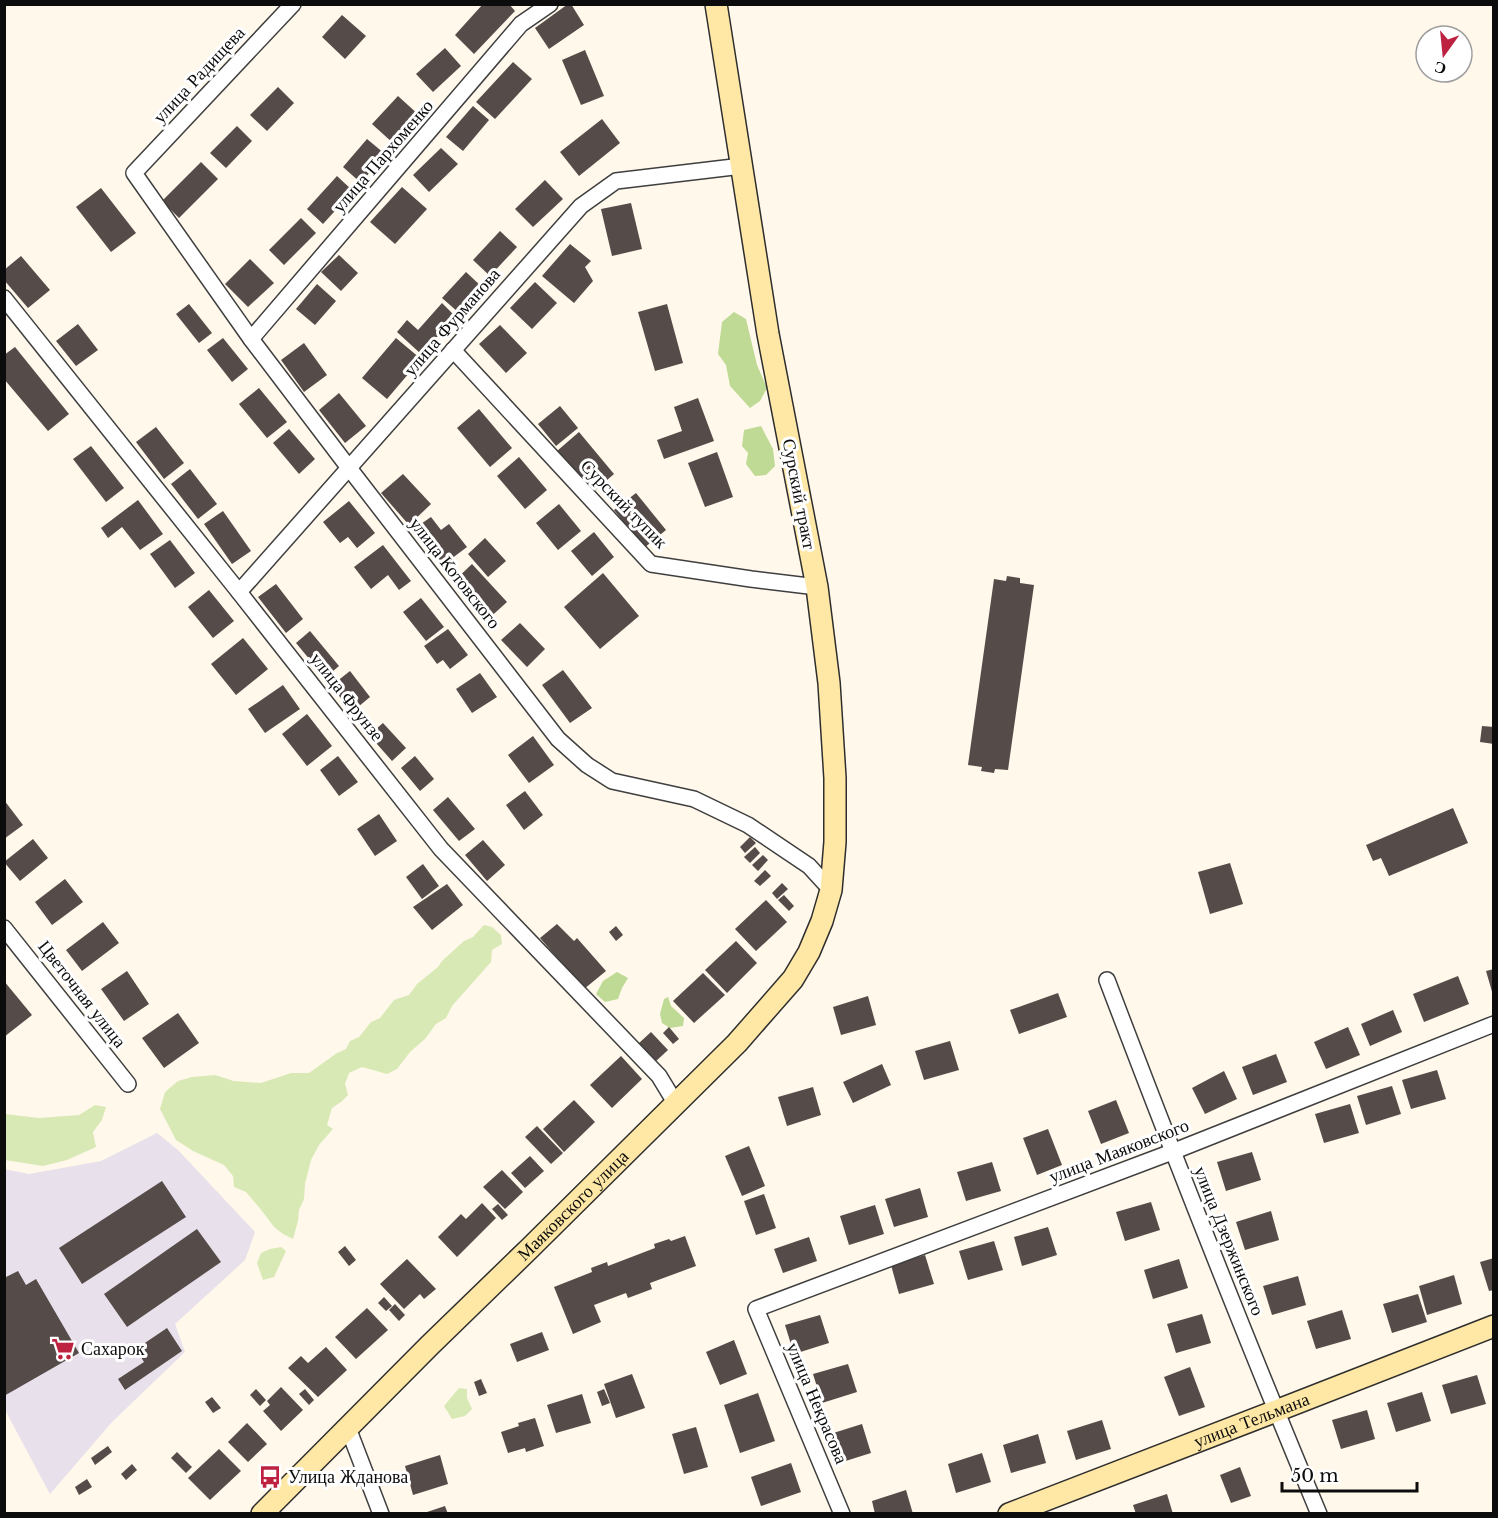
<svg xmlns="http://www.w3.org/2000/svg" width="1498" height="1518" font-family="'Libre Baskerville',serif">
	<rect width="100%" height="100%" fill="#fff8eb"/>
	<polygon fill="#e8e0eb" points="157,1133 178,1150 255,1232 245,1260 175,1324 185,1352 112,1422 50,1494 5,1410 4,1169 29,1174 101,1161"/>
	<g fill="#d8e9b5">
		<polygon points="484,925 492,927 501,935 502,944 492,950 491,962 452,1006 446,1018 436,1024 425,1039 410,1052 397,1069 387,1074 362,1067 349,1073 345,1084 348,1095 341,1102 332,1108 327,1125 333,1129 319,1145 311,1160 305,1184 304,1199 299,1210 298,1221 293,1239 283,1234 274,1227 262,1211 246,1192 234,1187 233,1176 224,1165 193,1151 176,1140 160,1109 165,1092 178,1081 192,1077 215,1075 234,1081 261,1083 291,1073 309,1073 337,1053 346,1049 350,1041 359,1037 371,1022 380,1018 394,1000 409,995 417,984 438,967 442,961 464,941 473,937"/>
		<polygon points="95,1105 106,1107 102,1120 93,1132 96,1147 67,1160 43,1166 5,1160 5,1114 39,1118 79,1115"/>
		<polygon points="281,1247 286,1251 274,1277 263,1280 257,1263 261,1253 270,1249"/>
		<polygon points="459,1388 467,1389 467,1398 472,1409 465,1416 452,1419 444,1406"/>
	</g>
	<g fill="#beda94">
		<polygon points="734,312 746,319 757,365 767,388 760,401 750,408 730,386 726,365 718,354 722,322"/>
		<polygon points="761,426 773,449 775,466 766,475 755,476 746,464 748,453 742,446 744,430"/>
		<polygon points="617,972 628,978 622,988 618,999 605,1002 596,994 603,981"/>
		<polygon points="668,997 671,1006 684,1018 683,1026 670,1028 662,1023 660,1014 664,999"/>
	</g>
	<g fill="#554b48">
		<polygon points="483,4 509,4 515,11 474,54 455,35"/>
		<polygon points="568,4 571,4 584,25 549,49 535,28"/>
		<polygon points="342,15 366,36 345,59 322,37"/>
		<polygon points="445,48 461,66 433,92 416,74"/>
		<polygon points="585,50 604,96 581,105 562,60"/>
		<polygon points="513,62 532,79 495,119 476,102"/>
		<polygon points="278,87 294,103 267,131 250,115"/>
		<polygon points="398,96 420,116 394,144 372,124"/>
		<polygon points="473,106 489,120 463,151 446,137"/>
		<polygon points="602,119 620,143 579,176 560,152"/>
		<polygon points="237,126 252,141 226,168 210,153"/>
		<polygon points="367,139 385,154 361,183 343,167"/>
		<polygon points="441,148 458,164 429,192 413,175"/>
		<polygon points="201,162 218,179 179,218 162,201"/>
		<polygon points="337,176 353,191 323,224 307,209"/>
		<polygon points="545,180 563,199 533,227 515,209"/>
		<polygon points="402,187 427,209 395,244 370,222"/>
		<polygon points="101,188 136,233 111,252 76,207"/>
		<polygon points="631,203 642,249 612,256 601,209"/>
		<polygon points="301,218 316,233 284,265 269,250"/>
		<polygon points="500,231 517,247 490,276 473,260"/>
		<polygon points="570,244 591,261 585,267 593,281 574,303 542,276"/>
		<polygon points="339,255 358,273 341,291 321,272"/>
		<polygon points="21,256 50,290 28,308 4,280 4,270"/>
		<polygon points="250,259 274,283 248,307 225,284"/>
		<polygon points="466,272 481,286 458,312 442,298"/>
		<polygon points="535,282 557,303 532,329 510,308"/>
		<polygon points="317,284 336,301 315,325 296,309"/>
		<polygon points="442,303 456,317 421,354 397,332 407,320 418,330"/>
		<polygon points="189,304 212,333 199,343 176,314"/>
		<polygon points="667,304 683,363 655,371 638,312"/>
		<polygon points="78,324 98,350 76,366 56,341"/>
		<polygon points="500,325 527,353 506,373 479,344"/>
		<polygon points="223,338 248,369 232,382 207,350"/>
		<polygon points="396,338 421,359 387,399 362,378"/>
		<polygon points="304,343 327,375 304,392 281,360"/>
		<polygon points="15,347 69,414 48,431 4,379 4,355"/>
		<polygon points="259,388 287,422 267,438 239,404"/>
		<polygon points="339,393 366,426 345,443 319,410"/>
		<polygon points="698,398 714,441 664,459 657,440 682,431 674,407"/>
		<polygon points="560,406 578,428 556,446 538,424"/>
		<polygon points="479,409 512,448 490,467 457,428"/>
		<polygon points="156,427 184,463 164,479 136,442"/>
		<polygon points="289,429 315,459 299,474 273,443"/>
		<polygon points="579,432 614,474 592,493 557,451"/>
		<polygon points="91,446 124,488 106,502 73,459"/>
		<polygon points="717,452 733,497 705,507 688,463"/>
		<polygon points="519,457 547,490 525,509 497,476"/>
		<polygon points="190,469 217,504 198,519 171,484"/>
		<polygon points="403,474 431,504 409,525 381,493"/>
		<polygon points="636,493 666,530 644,548 614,510"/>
		<polygon points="138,500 163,534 140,550 122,527 108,538 101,528"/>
		<polygon points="349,501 375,533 357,548 348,537 340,543 323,522"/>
		<polygon points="559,504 581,531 558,550 536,523"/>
		<polygon points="223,511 251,551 232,564 204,524"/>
		<polygon points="431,517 441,530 449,524 467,547 443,565 415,528"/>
		<polygon points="594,532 614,557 592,576 571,551"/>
		<polygon points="485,538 506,561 488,577 468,554"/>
		<polygon points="170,540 195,573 175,588 150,554"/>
		<polygon points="383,545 411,581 399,590 388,575 371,589 354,567"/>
		<polygon points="472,564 507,602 486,621 452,583"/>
		<polygon points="603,573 639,616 600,649 564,607"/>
		<polygon points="1007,576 1020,578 1020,583 1034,585 1008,770 995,769 994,773 981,771 982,767 968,765 994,579 1006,581"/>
		<polygon points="276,584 303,619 286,633 258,597"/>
		<polygon points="209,590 234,621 213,638 188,607"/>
		<polygon points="421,598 444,627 426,641 403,612"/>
		<polygon points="520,623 545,649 527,667 501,640"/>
		<polygon points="448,629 468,655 450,669 443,660 437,664 424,646"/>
		<polygon points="310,631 339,666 325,678 296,643"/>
		<polygon points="243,638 268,669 236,695 211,664"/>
		<polygon points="563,670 592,708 570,723 542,685"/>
		<polygon points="350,671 370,697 352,712 331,686"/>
		<polygon points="480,673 497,697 472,713 456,689"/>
		<polygon points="283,685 300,709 265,733 248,709"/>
		<polygon points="307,714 332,746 307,766 282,734"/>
		<polygon points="383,723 406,748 392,761 369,735"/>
		<polygon points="1482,726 1494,727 1494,744 1480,742"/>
		<polygon points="533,736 554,765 529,783 508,755"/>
		<polygon points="338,756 358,782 339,796 320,770"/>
		<polygon points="415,756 434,779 420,791 401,768"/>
		<polygon points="525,791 543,815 524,830 506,805"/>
		<polygon points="448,797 475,829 459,841 433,810"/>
		<polygon points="4,800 23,825 4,839"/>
		<polygon points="1453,808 1468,843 1389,876 1381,858 1373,861 1366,845"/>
		<polygon points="379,814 397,841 375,856 357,829"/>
		<polygon points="750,837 756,843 745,853 740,847"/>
		<polygon points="33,839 48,858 20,881 4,862"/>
		<polygon points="483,840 505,865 487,881 465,855"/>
		<polygon points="755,847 760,853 750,863 744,857"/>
		<polygon points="763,855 768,860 758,871 752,865"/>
		<polygon points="1230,863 1243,904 1210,914 1198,872"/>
		<polygon points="423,864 439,886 422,899 406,877"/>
		<polygon points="765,870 771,876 760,886 754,881"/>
		<polygon points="65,879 83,902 52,925 35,902"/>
		<polygon points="782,883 788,889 777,899 772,893"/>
		<polygon points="447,884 463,905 432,930 413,907"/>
		<polygon points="784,895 794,906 789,911 778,900"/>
		<polygon points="766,900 787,922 756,951 735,929"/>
		<polygon points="103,922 119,943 82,971 66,950"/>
		<polygon points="557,924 574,941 577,938 606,971 584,989 540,938"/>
		<polygon points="616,926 623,935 616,941 609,932"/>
		<polygon points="736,941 757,963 727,993 705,970"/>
		<polygon points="1494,969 1494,995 1493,995 1486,971"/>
		<polygon points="127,971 149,1004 124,1021 101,989"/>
		<polygon points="703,973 725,995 694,1023 673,1001"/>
		<polygon points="1458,976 1469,1004 1424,1022 1413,994"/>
		<polygon points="4,981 32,1015 4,1037"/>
		<polygon points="1058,993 1067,1017 1019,1034 1010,1010"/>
		<polygon points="868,996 876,1025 841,1035 833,1007"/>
		<polygon points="1393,1010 1402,1032 1370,1046 1361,1024"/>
		<polygon points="178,1013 199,1043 164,1068 142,1038"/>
		<polygon points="669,1027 679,1039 673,1044 663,1033"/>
		<polygon points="1348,1027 1360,1055 1326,1069 1314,1042"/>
		<polygon points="651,1032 668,1050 655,1062 638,1044"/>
		<polygon points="950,1041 959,1070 924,1080 915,1051"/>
		<polygon points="1276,1054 1287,1082 1253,1095 1242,1067"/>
		<polygon points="621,1056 642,1079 612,1108 590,1085"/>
		<polygon points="882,1064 891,1085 853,1103 843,1082"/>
		<polygon points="1437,1070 1446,1099 1411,1109 1402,1080"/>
		<polygon points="1224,1071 1237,1099 1205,1114 1192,1088"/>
		<polygon points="1392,1086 1401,1114 1366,1125 1357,1096"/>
		<polygon points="813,1087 821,1115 787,1126 778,1097"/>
		<polygon points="574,1100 595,1122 564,1152 543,1129"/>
		<polygon points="1116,1100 1129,1133 1101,1144 1088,1111"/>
		<polygon points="1350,1104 1359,1133 1324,1143 1315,1114"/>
		<polygon points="537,1126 563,1153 551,1164 525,1137"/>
		<polygon points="1048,1129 1062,1165 1037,1175 1023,1138"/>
		<polygon points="749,1146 765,1186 742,1196 725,1156"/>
		<polygon points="1252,1152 1261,1180 1226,1191 1217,1162"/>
		<polygon points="530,1156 544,1171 525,1188 511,1173"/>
		<polygon points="992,1162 1001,1191 966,1201 957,1172"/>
		<polygon points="502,1170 523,1192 505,1209 483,1187"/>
		<polygon points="162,1181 186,1217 82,1284 59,1248"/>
		<polygon points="920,1188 928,1217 894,1227 885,1199"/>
		<polygon points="764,1194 776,1228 756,1235 744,1201"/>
		<polygon points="1151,1202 1160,1230 1125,1241 1116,1212"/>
		<polygon points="482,1203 496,1218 457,1257 438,1237 461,1214 466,1219"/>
		<polygon points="498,1204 508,1215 502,1220 492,1209"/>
		<polygon points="875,1205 884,1234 849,1245 840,1216"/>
		<polygon points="1271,1211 1279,1240 1245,1250 1236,1222"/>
		<polygon points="1048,1227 1057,1255 1022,1266 1014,1237"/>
		<polygon points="197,1229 221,1262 127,1327 104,1294"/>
		<polygon points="685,1236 696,1266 650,1283 652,1289 628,1298 626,1293 594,1305 601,1322 573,1334 554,1287 592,1272 591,1268 607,1262 608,1266 655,1248 654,1244 669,1239 671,1241"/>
		<polygon points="809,1237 817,1261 783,1273 774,1249"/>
		<polygon points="994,1241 1003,1270 968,1280 959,1251"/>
		<polygon points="345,1246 356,1260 349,1266 338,1252"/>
		<polygon points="925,1255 934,1284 899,1294 891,1265"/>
		<polygon points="1494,1258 1494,1290 1489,1291 1480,1262"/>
		<polygon points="407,1259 436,1289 424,1299 420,1294 404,1309 380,1284"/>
		<polygon points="1179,1259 1188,1288 1153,1299 1144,1270"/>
		<polygon points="18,1271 26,1285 36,1279 79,1353 4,1396 4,1278"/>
		<polygon points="1454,1275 1462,1304 1427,1315 1419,1286"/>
		<polygon points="1298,1276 1306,1305 1272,1315 1263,1286"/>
		<polygon points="1418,1294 1427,1322 1392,1333 1383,1304"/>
		<polygon points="384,1297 392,1306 386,1311 378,1303"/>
		<polygon points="395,1304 405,1315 399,1321 389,1310"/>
		<polygon points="367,1308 388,1330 356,1359 335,1337"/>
		<polygon points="1342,1310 1351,1339 1316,1349 1307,1321"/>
		<polygon points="1202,1314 1211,1343 1176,1353 1167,1324"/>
		<polygon points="820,1315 829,1343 794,1354 785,1325"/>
		<polygon points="167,1328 182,1351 125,1390 118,1379 144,1362 136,1349"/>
		<polygon points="542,1332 549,1350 517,1362 510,1344"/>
		<polygon points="734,1340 747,1374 720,1385 706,1352"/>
		<polygon points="326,1347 347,1370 318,1397 288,1368 301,1356 308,1363"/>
		<polygon points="848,1364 857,1392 822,1403 813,1374"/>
		<polygon points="1190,1367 1205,1407 1179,1416 1164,1377"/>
		<polygon points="632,1374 645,1408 616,1418 604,1384"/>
		<polygon points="1477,1375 1486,1404 1451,1414 1442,1385"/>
		<polygon points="481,1379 487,1393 479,1396 474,1382"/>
		<polygon points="281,1387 303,1410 281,1431 263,1411 270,1405 267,1401"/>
		<polygon points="256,1389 266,1400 260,1406 250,1395"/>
		<polygon points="305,1389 314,1400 309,1405 299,1394"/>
		<polygon points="604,1389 610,1403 602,1406 597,1392"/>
		<polygon points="1422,1392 1431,1421 1396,1432 1387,1403"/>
		<polygon points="758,1393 775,1441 740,1453 724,1405"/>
		<polygon points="582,1394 591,1423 556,1433 547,1405"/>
		<polygon points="212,1397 221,1408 213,1413 205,1402"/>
		<polygon points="1367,1410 1375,1439 1341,1449 1332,1420"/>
		<polygon points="535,1418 544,1446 526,1452 525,1448 508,1453 501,1432 519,1426 518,1423"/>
		<polygon points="1102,1420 1111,1449 1076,1460 1067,1431"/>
		<polygon points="247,1423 267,1444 248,1462 228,1442"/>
		<polygon points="862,1424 871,1453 836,1464 827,1435"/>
		<polygon points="696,1427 708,1467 684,1474 672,1434"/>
		<polygon points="1038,1434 1046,1463 1011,1473 1003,1445"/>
		<polygon points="108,1446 112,1452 95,1465 91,1458"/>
		<polygon points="219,1449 241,1471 210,1500 188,1478"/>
		<polygon points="177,1452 192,1467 186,1473 171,1458"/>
		<polygon points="982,1453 991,1482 956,1493 948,1464"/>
		<polygon points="440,1455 448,1484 413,1495 405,1466"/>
		<polygon points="791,1463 801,1492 761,1506 751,1477"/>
		<polygon points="132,1464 137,1470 126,1480 121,1474"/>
		<polygon points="1240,1467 1251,1496 1231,1503 1220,1475"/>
		<polygon points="87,1479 92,1487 79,1495 75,1487"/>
		<polygon points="906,1490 913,1514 875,1514 872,1501"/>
		<polygon points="1167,1494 1173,1514 1136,1514 1133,1505"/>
		<polygon points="445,1506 448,1514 424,1514 424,1513"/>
	</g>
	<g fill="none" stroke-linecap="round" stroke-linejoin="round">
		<g stroke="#3f3f3f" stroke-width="18">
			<g id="street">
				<polyline points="293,4 134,173 251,339 349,468 558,739 587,765 612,781 694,799 748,825 809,866 831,890"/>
				<polyline points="4,298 239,592 441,849 659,1076 676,1104"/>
				<polyline points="251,339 521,24 550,4"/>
				<polyline points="453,350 651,564 751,579 817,587"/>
				<polyline points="239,592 581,206 616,181 742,166"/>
				<polyline points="4,928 128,1084"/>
				<path d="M1107 980C1175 1159 1245 1337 1319 1514"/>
				<polyline points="348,1428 381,1514"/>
				<polyline points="842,1514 756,1309 1172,1152 1494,1024"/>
			</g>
		</g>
		<g stroke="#2e2e2e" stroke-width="24">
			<g id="secondary">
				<path id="s1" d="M262 1514 430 1345 530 1248 737 1043 793 979 809 952 822 921 831 890 835 842V778L829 683 817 587 768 334 716 4"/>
				<path id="s2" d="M1009 1514 1276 1411 1494 1326"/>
			</g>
		</g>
		<use href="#street" stroke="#fff" stroke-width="15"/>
		<use href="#secondary" stroke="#ffe8a6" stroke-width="21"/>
	</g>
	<defs>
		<g id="supermarket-bare" transform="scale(1.8)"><path d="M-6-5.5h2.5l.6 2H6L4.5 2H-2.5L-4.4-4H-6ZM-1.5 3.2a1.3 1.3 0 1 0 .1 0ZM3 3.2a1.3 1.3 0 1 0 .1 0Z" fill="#bd2341" stroke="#fff" stroke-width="2.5" paint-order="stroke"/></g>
		<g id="bus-bare" transform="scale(1.8)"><path d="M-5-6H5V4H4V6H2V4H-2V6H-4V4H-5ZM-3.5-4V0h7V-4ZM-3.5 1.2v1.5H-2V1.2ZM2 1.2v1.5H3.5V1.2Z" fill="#bd2341" stroke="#fff" stroke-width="2.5" paint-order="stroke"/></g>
	</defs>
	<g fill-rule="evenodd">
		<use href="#supermarket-bare" x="63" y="1349"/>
		<use href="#bus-bare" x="270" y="1477"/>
	</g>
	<g text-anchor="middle" stroke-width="6" stroke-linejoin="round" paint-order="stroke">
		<g font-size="18" fill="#0c0c0c" stroke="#fff">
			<text transform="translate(199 75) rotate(-47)" y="6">улица Радищева</text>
			<text transform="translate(383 156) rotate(-49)" y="6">улица Пархоменко</text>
			<text transform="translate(452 322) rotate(-49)" y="6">улица Фурманова</text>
			<text transform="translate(799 494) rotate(79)" y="6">Сурский тракт</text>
			<text transform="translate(624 504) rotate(46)" y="6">Сурский тупик</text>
			<text transform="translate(455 573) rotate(52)" y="6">улица Котовского</text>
			<text transform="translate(347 697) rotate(52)" y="6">улица Фрунзе</text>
			<text transform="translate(82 994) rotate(52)" y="6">Цветочная улица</text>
			<text transform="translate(1119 1151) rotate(-21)" y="6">улица Маяковского</text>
			<text dy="6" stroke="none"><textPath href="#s1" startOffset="438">Маяковского улица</textPath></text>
			<text transform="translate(1229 1241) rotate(68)" y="6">улица Дзержинского</text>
			<text transform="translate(817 1403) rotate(67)" y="6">улица Некрасова</text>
			<text dy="6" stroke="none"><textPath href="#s2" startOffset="260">улица Тельмана</textPath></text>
		</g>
		<g font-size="18" fill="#0c0c0c" stroke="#fff" text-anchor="start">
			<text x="81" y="1355">Сахарок</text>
			<text x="288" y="1483">Улица Жданова</text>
		</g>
	</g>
	<rect width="1498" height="1518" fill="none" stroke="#0c0c0c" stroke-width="12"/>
	<g transform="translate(1444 54) rotate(195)"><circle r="28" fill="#ffffff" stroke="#9e9e9e" stroke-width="1.5"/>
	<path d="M0-4.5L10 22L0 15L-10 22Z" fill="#bd2341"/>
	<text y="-9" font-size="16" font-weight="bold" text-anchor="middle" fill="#0c0c0c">С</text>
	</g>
	<path d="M1282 1482v9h135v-9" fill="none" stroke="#0c0c0c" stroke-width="3"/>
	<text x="1291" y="1482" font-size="18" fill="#0c0c0c" stroke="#ffffff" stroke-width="4.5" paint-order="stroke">50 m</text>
</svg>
